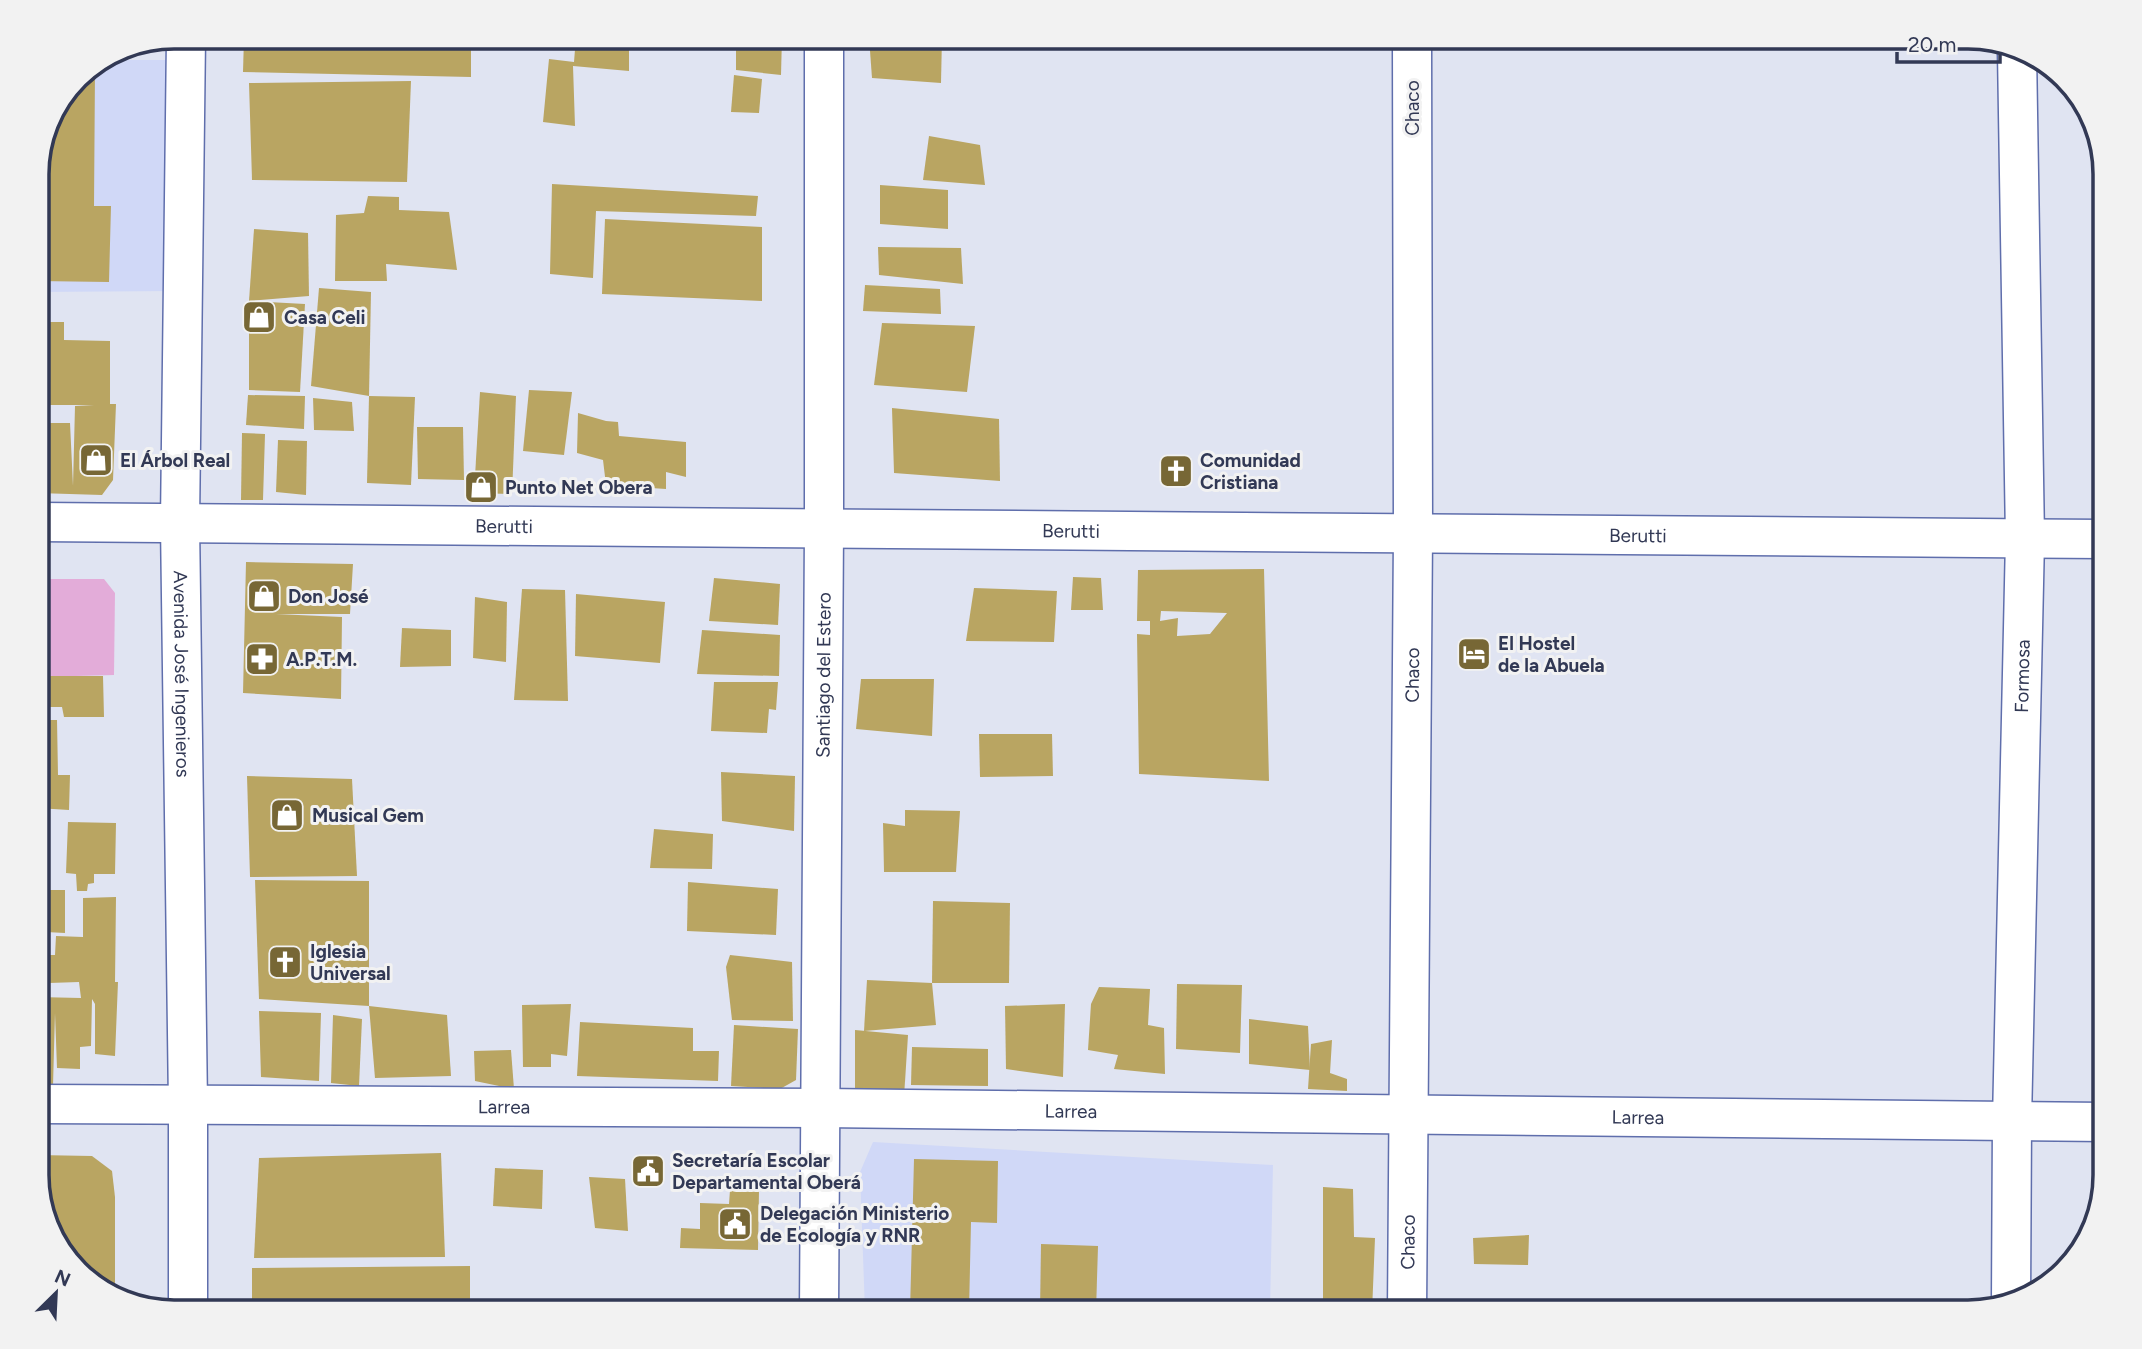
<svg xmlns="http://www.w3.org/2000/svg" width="2142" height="1349" font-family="Figtree,sans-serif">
	<rect width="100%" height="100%" fill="#e0e4f2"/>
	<g fill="#d0d8f7">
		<polygon points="102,60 172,60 174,291 37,292 37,166 51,114 77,77"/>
		<polygon points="873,1142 1273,1165 1270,1312 865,1312 860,1172"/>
	</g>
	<polygon fill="#e3acd9" points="37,579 104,579 115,593 114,675 37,677"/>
	<g fill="#b9a562" fill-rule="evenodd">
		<polygon points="244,37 471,37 471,77 243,72"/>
		<polygon points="506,37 534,37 533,41 506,39"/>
		<polygon points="576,37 629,37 629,71 573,66 575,126 543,122 549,59 574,62"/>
		<polygon points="736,37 782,37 781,75 736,70"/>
		<polygon points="869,37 942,37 941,83 872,78"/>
		<polygon points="87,70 95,70 94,206 111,206 109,282 37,281 37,166 51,114 77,77"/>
		<polygon points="734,75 762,79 759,113 731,112"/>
		<polygon points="411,81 407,182 252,180 249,83"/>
		<polygon points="929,136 980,145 985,185 923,180"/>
		<polygon points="552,184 758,196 756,216 596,211 593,278 550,274"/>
		<polygon points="880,185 948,190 948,229 880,224"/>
		<polygon points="368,196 399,197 399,210 449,212 457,270 386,264 387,281 335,281 336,215 364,213"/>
		<polygon points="605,219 762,227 762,301 602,294"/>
		<polygon points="254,229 308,233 309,296 249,301"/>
		<polygon points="878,247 961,248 963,284 879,275"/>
		<polygon points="865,285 940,289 941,314 863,311"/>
		<polygon points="319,288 371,292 369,396 311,386"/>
		<polygon points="249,301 305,304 300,392 249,390"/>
		<polygon points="37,322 64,322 64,340 110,341 110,404 116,404 113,480 102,495 37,493 37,423 70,423 73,486 75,406 94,405 37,405"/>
		<polygon points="882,323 975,326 967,392 874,385"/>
		<polygon points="529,390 572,392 564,455 523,451"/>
		<polygon points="480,392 516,396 512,494 474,493"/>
		<polygon points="248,395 305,396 304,429 246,425"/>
		<polygon points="369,396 415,397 411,485 367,483"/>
		<polygon points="313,398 352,402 354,431 314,430"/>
		<polygon points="892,408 999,419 1000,481 894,473"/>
		<polygon points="578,413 606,421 618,422 619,436 686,442 686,477 666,472 666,489 606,485 603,460 577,453"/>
		<polygon points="417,427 463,427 464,480 418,479"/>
		<polygon points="242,433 265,434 263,500 241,500"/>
		<polygon points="278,440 307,441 306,495 276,492"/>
		<polygon points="246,562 353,564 350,614 276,614 342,617 341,699 243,693"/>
		<path d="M1264 569 1269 781 1139 774 1137 634 1150 635V621H1137L1138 570ZM1161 611 1227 613 1210 634 1177 636 1178 618 1160 621Z"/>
		<polygon points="1073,577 1101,578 1103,610 1071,610"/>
		<polygon points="714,578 780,584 778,625 709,621"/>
		<polygon points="974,588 1057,591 1054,642 966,641"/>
		<polygon points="522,589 565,590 568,701 514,700"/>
		<polygon points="576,594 665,602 660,663 575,656"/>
		<polygon points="475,597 507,602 506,662 473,658"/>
		<polygon points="402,628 451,630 451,666 400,667"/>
		<polygon points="702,630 780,635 779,676 697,674"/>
		<polygon points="37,676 103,676 104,717 64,717 62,707 37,707"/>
		<polygon points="861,679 934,679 932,736 856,729"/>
		<polygon points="714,682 778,682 776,710 769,709 767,733 711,731"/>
		<polygon points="37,720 57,720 58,775 70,775 69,810 37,808"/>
		<polygon points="979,734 1052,734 1053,776 980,777"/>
		<polygon points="721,772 795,776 794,831 722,821"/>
		<polygon points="247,776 352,779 357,876 250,877"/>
		<polygon points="905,810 960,811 956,872 884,872 883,823 905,826"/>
		<polygon points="68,822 116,823 115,874 94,874 94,883 88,884 87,891 77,891 76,874 66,873"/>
		<polygon points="654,829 713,834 712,869 650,868"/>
		<polygon points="255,880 369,881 369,1006 259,999"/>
		<polygon points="688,882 778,889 776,935 687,931"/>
		<polygon points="39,890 65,890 65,933 46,932 44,947 37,947"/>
		<polygon points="116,897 115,982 118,982 115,1056 95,1054 95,1004 92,999 91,1046 80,1047 80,1069 57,1068 55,1013 53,1086 37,1086 37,997 81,998 79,982 49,983 48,955 55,955 56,936 83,937 83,898"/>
		<polygon points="933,901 1010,903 1009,983 932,983"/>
		<polygon points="730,955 792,962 793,1021 732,1020 726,967"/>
		<polygon points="867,980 932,983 936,1025 864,1031"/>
		<polygon points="1177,984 1242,985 1240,1053 1176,1049"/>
		<polygon points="1099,987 1150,989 1148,1025 1164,1028 1165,1074 1114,1069 1118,1055 1088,1050 1091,1004"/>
		<polygon points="571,1004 567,1056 551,1054 551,1067 523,1067 522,1005"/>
		<polygon points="1065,1004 1063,1077 1006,1069 1005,1006"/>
		<polygon points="369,1006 447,1015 451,1076 375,1078"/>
		<polygon points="259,1011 321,1013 319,1081 261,1077"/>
		<polygon points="333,1015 362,1019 359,1086 331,1083"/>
		<polygon points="1249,1019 1308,1026 1310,1070 1249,1064"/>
		<polygon points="580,1022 693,1028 693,1051 719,1051 718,1081 577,1076"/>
		<polygon points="734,1025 798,1029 796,1080 780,1089 731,1086"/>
		<polygon points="855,1030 908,1035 904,1097 855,1089"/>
		<polygon points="1332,1040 1330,1073 1347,1079 1347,1091 1308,1089 1311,1044"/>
		<polygon points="912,1047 988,1049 988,1086 911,1085"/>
		<polygon points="511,1050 514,1089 475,1081 474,1051"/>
		<polygon points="441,1153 445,1257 254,1258 259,1158"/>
		<polygon points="37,1155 92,1156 112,1171 115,1197 115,1294 98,1289 55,1244 37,1183"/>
		<polygon points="914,1159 998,1161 997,1223 971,1222 969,1312 910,1312"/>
		<polygon points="495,1168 543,1170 542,1209 493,1206"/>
		<polygon points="589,1177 625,1179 628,1231 595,1228"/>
		<polygon points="1323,1187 1353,1189 1354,1237 1375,1238 1372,1312 1323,1312"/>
		<polygon points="730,1190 759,1190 758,1250 680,1248 681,1228 700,1229 700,1203 729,1204"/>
		<polygon points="1529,1235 1528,1265 1474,1264 1473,1238"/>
		<polygon points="1041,1244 1098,1246 1096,1312 1040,1312"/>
		<polygon points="470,1266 470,1312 252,1312 252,1268"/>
	</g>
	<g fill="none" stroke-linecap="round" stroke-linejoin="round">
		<g stroke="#5f6eac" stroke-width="41">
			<g id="street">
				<path id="s1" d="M37 522 2105 539"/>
				<path id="s2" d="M37 1104 822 1108 2105 1122"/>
				<path id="s3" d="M2011 1301 2012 1121 2025 539 2017 52"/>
				<path id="s4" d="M819 1312 824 528V37"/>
				<path id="s5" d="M1407 1312 1413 533 1412 37"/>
			</g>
		</g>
		<g stroke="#5f6eac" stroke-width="41">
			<g id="secondary">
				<path id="s6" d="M186 37 180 523 188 1105V1312"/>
			</g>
		</g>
		<use href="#street" stroke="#fff" stroke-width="38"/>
		<use href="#secondary" stroke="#fff" stroke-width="38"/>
	</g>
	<defs>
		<g id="shop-square" transform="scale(1.75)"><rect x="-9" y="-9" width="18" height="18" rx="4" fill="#776735" stroke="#f2f2f2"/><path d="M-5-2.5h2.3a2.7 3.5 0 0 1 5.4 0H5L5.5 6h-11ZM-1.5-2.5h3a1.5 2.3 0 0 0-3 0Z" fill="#fff"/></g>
		<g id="church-square" transform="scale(1.75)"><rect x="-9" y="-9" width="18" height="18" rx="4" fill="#776735" stroke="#f2f2f2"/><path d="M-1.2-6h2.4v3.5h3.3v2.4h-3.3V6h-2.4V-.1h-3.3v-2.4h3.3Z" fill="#fff"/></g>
		<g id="hotel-square" transform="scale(1.75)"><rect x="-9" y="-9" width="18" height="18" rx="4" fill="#776735" stroke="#f2f2f2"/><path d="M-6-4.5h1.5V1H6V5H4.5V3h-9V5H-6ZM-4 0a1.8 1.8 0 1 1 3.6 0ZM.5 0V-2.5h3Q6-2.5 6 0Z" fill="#fff"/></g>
		<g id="pharmacy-square" transform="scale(1.75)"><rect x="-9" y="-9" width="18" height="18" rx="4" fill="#776735" stroke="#f2f2f2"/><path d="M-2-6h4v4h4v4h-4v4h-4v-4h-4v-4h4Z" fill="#fff"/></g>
		<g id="civic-square" transform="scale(1.75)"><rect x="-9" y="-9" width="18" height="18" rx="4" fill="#776735" stroke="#f2f2f2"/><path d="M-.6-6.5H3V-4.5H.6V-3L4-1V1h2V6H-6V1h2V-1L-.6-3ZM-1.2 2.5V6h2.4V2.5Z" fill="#fff"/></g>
	</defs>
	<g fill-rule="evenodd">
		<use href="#shop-square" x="259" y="317"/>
		<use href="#shop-square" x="96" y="460"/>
		<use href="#church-square" x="1176" y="471"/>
		<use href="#shop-square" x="481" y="487"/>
		<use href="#shop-square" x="264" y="596"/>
		<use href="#hotel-square" x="1474" y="654"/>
		<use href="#pharmacy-square" x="262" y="659"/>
		<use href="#shop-square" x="287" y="815"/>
		<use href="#church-square" x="285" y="962"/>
		<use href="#civic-square" x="648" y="1171"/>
		<use href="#civic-square" x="735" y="1224"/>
	</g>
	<g text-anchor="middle" stroke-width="6" stroke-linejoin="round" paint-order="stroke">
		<g font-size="19" fill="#323955" stroke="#f2f2f2">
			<text transform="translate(1412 108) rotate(-90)" y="7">Chaco</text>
			<text dy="7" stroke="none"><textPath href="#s1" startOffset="467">Berutti</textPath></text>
			<text dy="7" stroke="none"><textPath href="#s1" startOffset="1034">Berutti</textPath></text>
			<text dy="7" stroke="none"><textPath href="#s1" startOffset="1601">Berutti</textPath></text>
			<text dy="7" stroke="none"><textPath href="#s6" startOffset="637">Avenida José Ingenieros</textPath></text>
			<text dy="7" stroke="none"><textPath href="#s4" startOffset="637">Santiago del Estero</textPath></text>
			<text dy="7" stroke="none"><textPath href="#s5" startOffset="637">Chaco</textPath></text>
			<text dy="7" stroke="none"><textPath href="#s3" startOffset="625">Formosa</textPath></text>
			<text dy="7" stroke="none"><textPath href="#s2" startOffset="467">Larrea</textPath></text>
			<text dy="7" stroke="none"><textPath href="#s2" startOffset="1034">Larrea</textPath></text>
			<text dy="7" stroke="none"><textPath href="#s2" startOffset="1601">Larrea</textPath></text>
			<text dy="7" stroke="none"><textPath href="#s5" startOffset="70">Chaco</textPath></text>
		</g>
		<g font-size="19" font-weight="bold" fill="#323955" stroke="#f2f2f2" text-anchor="start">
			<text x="284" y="324">Casa Celi</text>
			<text x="120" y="467">El Árbol Real</text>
			<text x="1200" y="467">Comunidad<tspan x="1200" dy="22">Cristiana</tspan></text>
			<text x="505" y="494">Punto Net Obera</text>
			<text x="288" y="603">Don José</text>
			<text x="1498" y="650">El Hostel<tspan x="1498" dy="22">de la Abuela</tspan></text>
			<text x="286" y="666">A.P.T.M.</text>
			<text x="312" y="822">Musical Gem</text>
			<text x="310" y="958">Iglesia<tspan x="310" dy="22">Universal</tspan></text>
			<text x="672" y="1167">Secretaría Escolar<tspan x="672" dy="22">Departamental Oberá</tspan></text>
			<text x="760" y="1220">Delegación Ministerio<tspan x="760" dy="22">de Ecología y RNR</tspan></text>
		</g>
	</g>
	<path d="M0 0H2142V1349H0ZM174 49H1968A125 125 0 0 1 2093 174V1175A125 125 0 0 1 1968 1300H174A125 125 0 0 1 49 1175V174A125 125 0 0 1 174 49Z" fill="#f2f2f2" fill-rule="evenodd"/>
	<path fill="none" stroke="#323955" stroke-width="3.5" d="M174 49H1968A125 125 0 0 1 2093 174V1175A125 125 0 0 1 1968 1300H174A125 125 0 0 1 49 1175V174A125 125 0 0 1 174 49Z"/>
	<g transform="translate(56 1293) rotate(24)" stroke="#f2f2f2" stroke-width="5" paint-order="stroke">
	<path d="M0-5L12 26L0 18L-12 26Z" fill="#323955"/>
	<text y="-10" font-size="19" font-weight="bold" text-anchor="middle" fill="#323955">N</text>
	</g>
	<path d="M1897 52v10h103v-10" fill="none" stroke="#323955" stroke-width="3.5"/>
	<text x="1908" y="52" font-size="21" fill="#323955" stroke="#f2f2f2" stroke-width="5" paint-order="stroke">20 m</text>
</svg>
